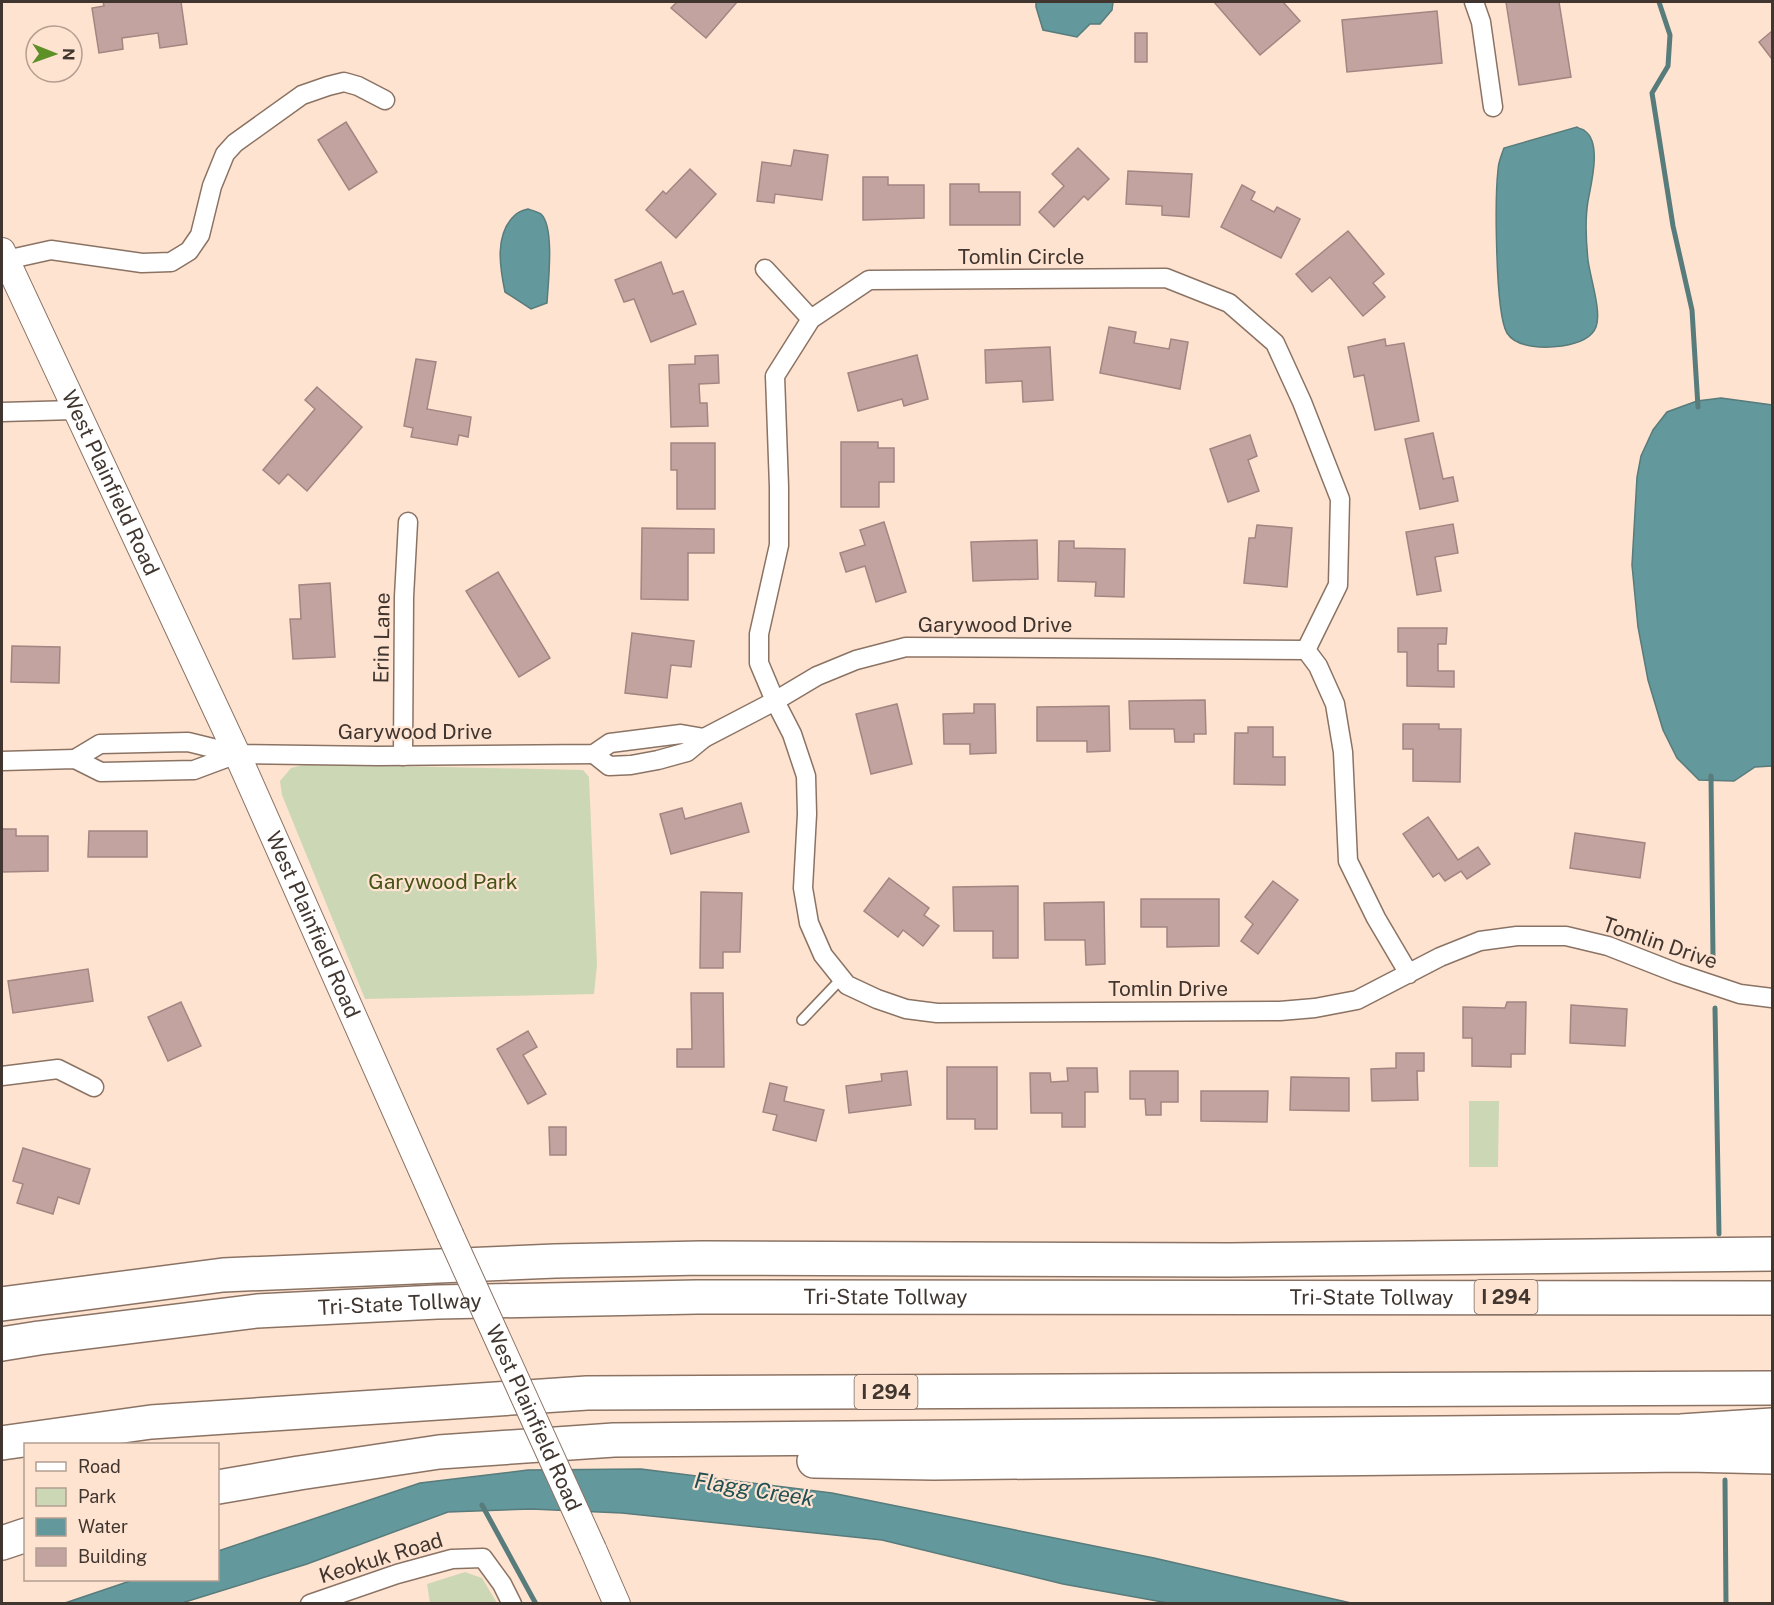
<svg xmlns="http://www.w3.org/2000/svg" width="1774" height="1605" font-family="'Public Sans',sans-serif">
	<rect width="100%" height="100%" fill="#ffe3d1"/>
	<g fill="#ccd7b6">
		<polygon points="307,764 583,770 589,777 597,965 594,994 365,999 282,795 280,781 291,768"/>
		<polygon points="1469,1101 1499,1101 1498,1167 1469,1167"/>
		<polygon points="465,1572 482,1578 497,1603 430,1603 427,1584"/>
	</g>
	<g fill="#63999c" stroke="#587b7b" stroke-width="1.5">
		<polygon points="1036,2 1113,2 1112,10 1100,24 1090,24 1077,37 1043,30 1036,7"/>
		<path d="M1577 127C1580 129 1583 129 1585 131 1602 143 1591 184 1588 201 1585 219 1586 241 1588 260 1590 277 1602 312 1596 327 1591 340 1575 344 1562 346 1547 348 1517 349 1507 333 1495 313 1495 197 1498 170 1498 163 1501 156 1504 148Z"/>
		<path d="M528 209C531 210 538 212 541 214 555 227 548 284 547 303L531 309 505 292C500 268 494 234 515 215 518 212 524 210 528 209Z"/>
		<polygon points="1721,398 1772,405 1772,766 1755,767 1734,781 1699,780 1677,758 1663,730 1648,680 1638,627 1632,565 1637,477 1641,456 1653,430 1667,412 1697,401"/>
		<polygon points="641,1469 832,1493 1154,1558 1351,1603 1168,1603 1063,1584 882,1540 622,1513 531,1509 448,1512 307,1564 182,1603 62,1604 133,1580 218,1580 218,1551 420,1483 528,1470"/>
	</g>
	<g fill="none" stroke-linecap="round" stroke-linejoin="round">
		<g stroke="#587b7b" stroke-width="5">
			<polyline points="1659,2 1670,35 1668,66 1652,93 1673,226 1692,310 1698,407"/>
			<polyline points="1711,776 1713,957"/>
			<polyline points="1715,1008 1719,1234"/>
			<polyline points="1725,1480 1726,1604"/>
			<polyline points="482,1505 536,1604"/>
		</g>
	</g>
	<g fill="#c3a39f" stroke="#a38581" stroke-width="1.5">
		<polygon points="103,2 181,2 187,44 160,48 158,33 122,38 123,49 99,53 92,8 104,6"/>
		<polygon points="677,2 737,2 706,38 671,8"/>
		<polygon points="1214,2 1283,2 1300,21 1260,55"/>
		<polygon points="1506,2 1559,2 1571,77 1519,85"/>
		<polygon points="1437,11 1442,63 1347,72 1342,20"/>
		<polygon points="1772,31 1772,59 1759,42"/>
		<rect x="1135" y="33" width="12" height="29"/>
		<polygon points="346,122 377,172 349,190 318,140"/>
		<polygon points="1078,148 1109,179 1088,200 1084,196 1054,227 1039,212 1064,186 1052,174"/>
		<polygon points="794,150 828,155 822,200 775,194 774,203 757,201 762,162 791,166"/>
		<polygon points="690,169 716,194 676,238 646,210 663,191 666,194"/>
		<polygon points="1128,171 1192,174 1189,217 1162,215 1162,206 1126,204"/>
		<polygon points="863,177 888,177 888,185 924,185 924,218 863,220"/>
		<polygon points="950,184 979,184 979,192 1020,192 1020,225 950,225"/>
		<polygon points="1242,185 1255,192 1251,200 1274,212 1277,207 1300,219 1281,258 1221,227"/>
		<polygon points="1348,231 1384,274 1373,283 1385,297 1363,316 1330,277 1312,292 1296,274"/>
		<polygon points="661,262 673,294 683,291 696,324 651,342 634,299 624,302 615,280"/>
		<polygon points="1109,327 1136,332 1134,343 1169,349 1171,339 1188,342 1180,389 1100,373"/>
		<polygon points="1385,339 1386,346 1404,343 1419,421 1375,430 1364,375 1354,377 1348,347"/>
		<polygon points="1050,347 1053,400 1023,402 1022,381 986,383 985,350"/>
		<polygon points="718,355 719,383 699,384 700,403 707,403 708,426 671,427 669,365 695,364 695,356"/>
		<polygon points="917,355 928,399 904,406 902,399 858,411 848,373"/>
		<polygon points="416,359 436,362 427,409 471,417 468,437 459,435 457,445 411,437 413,428 404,426"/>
		<polygon points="317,387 362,427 307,491 288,474 279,484 263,470 315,409 305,400"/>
		<polygon points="1433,433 1443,479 1453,477 1458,501 1420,509 1405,439"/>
		<polygon points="1250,435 1257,456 1248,460 1259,491 1228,502 1210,449"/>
		<polygon points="841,442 878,442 878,448 894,448 894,482 879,482 879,507 841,507"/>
		<polygon points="671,443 715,443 715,509 677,509 677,470 671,470"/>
		<polygon points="884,522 906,592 876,602 865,566 846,572 840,553 865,545 860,530"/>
		<polygon points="1453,524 1458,553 1435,557 1441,591 1417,595 1406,532"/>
		<polygon points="1257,525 1292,528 1287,587 1244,583 1249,538 1255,538"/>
		<polygon points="642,528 714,529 714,553 688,553 688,600 641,599"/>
		<polygon points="1037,540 1038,579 973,581 971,542"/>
		<polygon points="1059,541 1074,541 1074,548 1125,549 1124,597 1095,596 1096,582 1058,581"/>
		<polygon points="498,572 550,658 519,677 466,591"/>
		<polygon points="330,583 335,657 293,659 290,619 301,619 299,585"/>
		<polygon points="1398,628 1447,628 1446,644 1438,644 1438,671 1454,671 1454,687 1407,686 1407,652 1398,652"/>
		<polygon points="632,633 694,641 691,667 671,665 667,698 625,693"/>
		<polygon points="12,646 60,647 59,683 11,682"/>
		<polygon points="1205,700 1206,734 1194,734 1194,742 1175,742 1174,729 1130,729 1129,701"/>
		<polygon points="897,704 912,764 871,774 856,714"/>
		<polygon points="974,704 995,704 996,753 970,754 970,744 944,744 943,714 974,713"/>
		<polygon points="1109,706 1110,751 1087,752 1087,741 1037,741 1037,707"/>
		<polygon points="1403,724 1439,724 1439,729 1461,729 1460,782 1413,781 1413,749 1403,749"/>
		<polygon points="1248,727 1273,727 1273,757 1285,757 1285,785 1234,784 1235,733 1248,733"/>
		<polygon points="741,803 749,832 671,854 660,814 682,808 685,819"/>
		<polygon points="1428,817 1458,860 1478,847 1490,864 1467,879 1461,871 1445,881 1439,873 1433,877 1403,834"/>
		<polygon points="2,829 16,829 16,836 48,836 48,871 2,872"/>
		<polygon points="89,831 147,831 147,857 88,857"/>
		<polygon points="1575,833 1645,843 1640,878 1570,868"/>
		<polygon points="889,878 929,908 924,915 939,926 923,946 903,930 898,937 864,911"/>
		<polygon points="1273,881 1298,900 1258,954 1241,941 1253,924 1245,917"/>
		<polygon points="1018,886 1018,958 993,958 993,931 954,931 953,887"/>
		<polygon points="701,892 742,893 740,952 723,952 723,968 700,968"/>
		<polygon points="1141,899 1219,899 1219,946 1167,947 1167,927 1141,927"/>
		<polygon points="1104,902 1105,964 1086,965 1085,940 1045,940 1044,903"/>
		<polygon points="88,969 93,1001 13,1013 8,981"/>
		<polygon points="691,993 723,993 724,1067 677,1067 677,1049 692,1049"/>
		<polygon points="181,1002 201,1046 168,1061 148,1017"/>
		<polygon points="1507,1002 1526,1002 1525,1054 1511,1054 1511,1067 1472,1066 1472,1038 1463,1038 1463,1007 1505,1008"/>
		<polygon points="1571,1005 1627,1009 1625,1046 1570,1043"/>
		<polygon points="528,1031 537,1047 523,1055 546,1094 528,1104 497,1049"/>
		<polygon points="1396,1053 1424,1053 1424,1071 1417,1071 1418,1100 1372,1101 1371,1069 1396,1068"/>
		<polygon points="947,1067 997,1067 997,1129 975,1129 975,1119 947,1119"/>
		<polygon points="1067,1068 1097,1068 1098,1092 1085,1092 1085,1127 1062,1127 1062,1113 1031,1113 1030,1073 1050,1073 1051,1082 1068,1081"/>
		<polygon points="907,1071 911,1105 849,1113 846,1086 882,1081 881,1074"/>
		<polygon points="1130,1071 1178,1071 1178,1102 1161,1102 1161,1115 1146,1115 1145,1099 1130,1099"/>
		<polygon points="1291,1077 1349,1078 1349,1111 1290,1110"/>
		<polygon points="770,1083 787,1087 784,1101 824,1110 816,1141 773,1130 777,1115 763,1112"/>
		<polygon points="1201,1091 1268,1091 1267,1122 1201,1121"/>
		<polygon points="549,1127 566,1127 566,1155 550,1155"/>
		<polygon points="23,1148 90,1169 79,1204 58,1197 53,1214 17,1203 23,1184 13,1181"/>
	</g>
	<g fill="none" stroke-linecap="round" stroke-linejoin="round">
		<g stroke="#8b7364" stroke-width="12">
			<polyline id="lane" points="802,1020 842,978"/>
		</g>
		<g stroke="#8b7364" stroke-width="21">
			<g id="street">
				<polyline points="1474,2 1481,22 1493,107"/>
				<polyline points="6,260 51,250 142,263 171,262 189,251 200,235 212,186 225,154 235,143 302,95 328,86 344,82 358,86 385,100"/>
				<polyline points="765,269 811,319"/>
				<polyline points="2,412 75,410"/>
				<polyline points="594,754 609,766 631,765 658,760 687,752 704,738 775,701 817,676 856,660 906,647 1306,650"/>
				<polyline points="403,756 404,597 408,522"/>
				<polyline points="75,759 100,744 188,742 237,754 378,756 594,754 610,743 681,734 704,738"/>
				<polyline points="2,761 75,759 101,772 194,770 237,754"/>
				<polyline points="1409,974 1376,918 1348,861 1343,752 1335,704 1318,666 1306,650 1338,585 1340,499 1302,402 1275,343 1229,303 1166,278 869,280 811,319 775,376 779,487 779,545 759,634 759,663 775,701 792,734 806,776 807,814 803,888 809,923 823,955 847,985 877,999 906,1009 937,1013 1280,1011 1315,1008 1357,1000 1440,957 1480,941 1517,936 1566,936 1608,946 1677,973 1740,994 1772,998"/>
				<polyline points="2,1076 58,1069 94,1087"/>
				<polyline points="310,1604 397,1574 452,1559 483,1558 502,1584 512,1604"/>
			</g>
		</g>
		<g stroke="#8b7364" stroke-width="28">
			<g id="secondary">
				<path id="s1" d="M2 251 237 754 450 1234"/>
				<polyline points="593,1549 617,1604"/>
			</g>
		</g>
		<g stroke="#8b7364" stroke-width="36">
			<g id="highway">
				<polyline points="2,1304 223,1275 555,1261 702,1258 1229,1260 1772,1254"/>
				<path id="s2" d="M2 1344 39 1338 257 1311 437 1302 697 1297 1772 1298"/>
				<polyline points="2,1443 151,1422 587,1393 1772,1388"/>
				<polyline points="814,1461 934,1463 1688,1455 1772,1457"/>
				<polyline points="218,1487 299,1473 439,1452 614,1440 1681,1431 1772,1425"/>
				<polyline points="2,1543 26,1535"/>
			</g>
		</g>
		<use href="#lane" stroke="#fff" stroke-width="9"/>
		<use href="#street" stroke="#fff" stroke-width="18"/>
		<use href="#secondary" stroke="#fff" stroke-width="26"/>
		<use href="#highway" stroke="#fff" stroke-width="33"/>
		<g stroke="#8b7364" stroke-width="28" stroke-linecap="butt">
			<g id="secondary-bridge">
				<path id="s3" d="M450 1234 593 1549"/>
			</g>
		</g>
		<use href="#secondary-bridge" stroke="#fff" stroke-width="26"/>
	</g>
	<g text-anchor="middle" stroke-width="4.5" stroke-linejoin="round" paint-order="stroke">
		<g fill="#ffe3d1" stroke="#796a60" stroke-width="1.5">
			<rect x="1474.5" y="1280" width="63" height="34" rx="4.5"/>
			<rect x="854.5" y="1375" width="63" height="34" rx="4.5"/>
		</g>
		<g font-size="20" font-weight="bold" fill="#40362f">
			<text x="1506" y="1304">I 294</text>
			<text x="886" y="1399">I 294</text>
		</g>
		<g font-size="21" fill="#40362f" stroke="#ffe3d1">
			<text x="1021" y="264">Tomlin Circle</text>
			<text dy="7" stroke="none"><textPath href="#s1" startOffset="256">West Plainfield Road</textPath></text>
			<text x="995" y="632">Garywood Drive</text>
			<text transform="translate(382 638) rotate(-89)" y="7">Erin Lane</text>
			<text x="415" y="739">Garywood Drive</text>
			<text dy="7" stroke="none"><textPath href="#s1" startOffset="742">West Plainfield Road</textPath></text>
			<text transform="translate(1660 943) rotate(19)" y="7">Tomlin Drive</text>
			<text x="1168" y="996">Tomlin Drive</text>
			<text dy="7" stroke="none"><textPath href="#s2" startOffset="886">Tri-State Tollway</textPath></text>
			<text dy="7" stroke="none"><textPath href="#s2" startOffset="1372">Tri-State Tollway</textPath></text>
			<text dy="7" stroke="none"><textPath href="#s2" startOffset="400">Tri-State Tollway</textPath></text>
			<text dy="7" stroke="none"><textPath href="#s3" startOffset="202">West Plainfield Road</textPath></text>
			<text transform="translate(381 1558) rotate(-17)" y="7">Keokuk Road</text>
		</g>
		<g font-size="21" fill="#445316" stroke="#ffe3d1">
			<text x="443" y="889">Garywood Park</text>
		</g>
		<g font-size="22" font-style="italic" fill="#205053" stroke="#ffe3d1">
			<text transform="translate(754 1489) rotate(9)" y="8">Flagg Creek</text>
		</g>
	</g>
	<rect width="1774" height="1605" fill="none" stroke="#40362f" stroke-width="6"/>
	<rect x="24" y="1443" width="195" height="138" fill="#ffe3d1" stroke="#b39e90" stroke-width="1.5"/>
	<rect x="36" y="1462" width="30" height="9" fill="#ffffff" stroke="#b39e90" stroke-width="1.5"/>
	<text x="78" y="1473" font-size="18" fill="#40362f">Road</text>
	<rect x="36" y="1488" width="30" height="18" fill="#ccd7b6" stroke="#b39e90" stroke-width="1.5"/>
	<text x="78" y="1503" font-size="18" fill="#40362f">Park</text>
	<rect x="36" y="1518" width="30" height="18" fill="#63999c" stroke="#b39e90" stroke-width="1.5"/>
	<text x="78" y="1533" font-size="18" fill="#40362f">Water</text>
	<rect x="36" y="1548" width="30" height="18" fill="#c3a39f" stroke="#b39e90" stroke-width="1.5"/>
	<text x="78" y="1563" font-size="18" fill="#40362f">Building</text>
	<g transform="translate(54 54) rotate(91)"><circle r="28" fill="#ffe3d1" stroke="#b39e90" stroke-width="1.5"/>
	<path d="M0-4.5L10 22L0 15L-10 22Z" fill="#5d9027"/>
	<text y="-9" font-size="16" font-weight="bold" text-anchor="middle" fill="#40362f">N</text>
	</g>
</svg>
